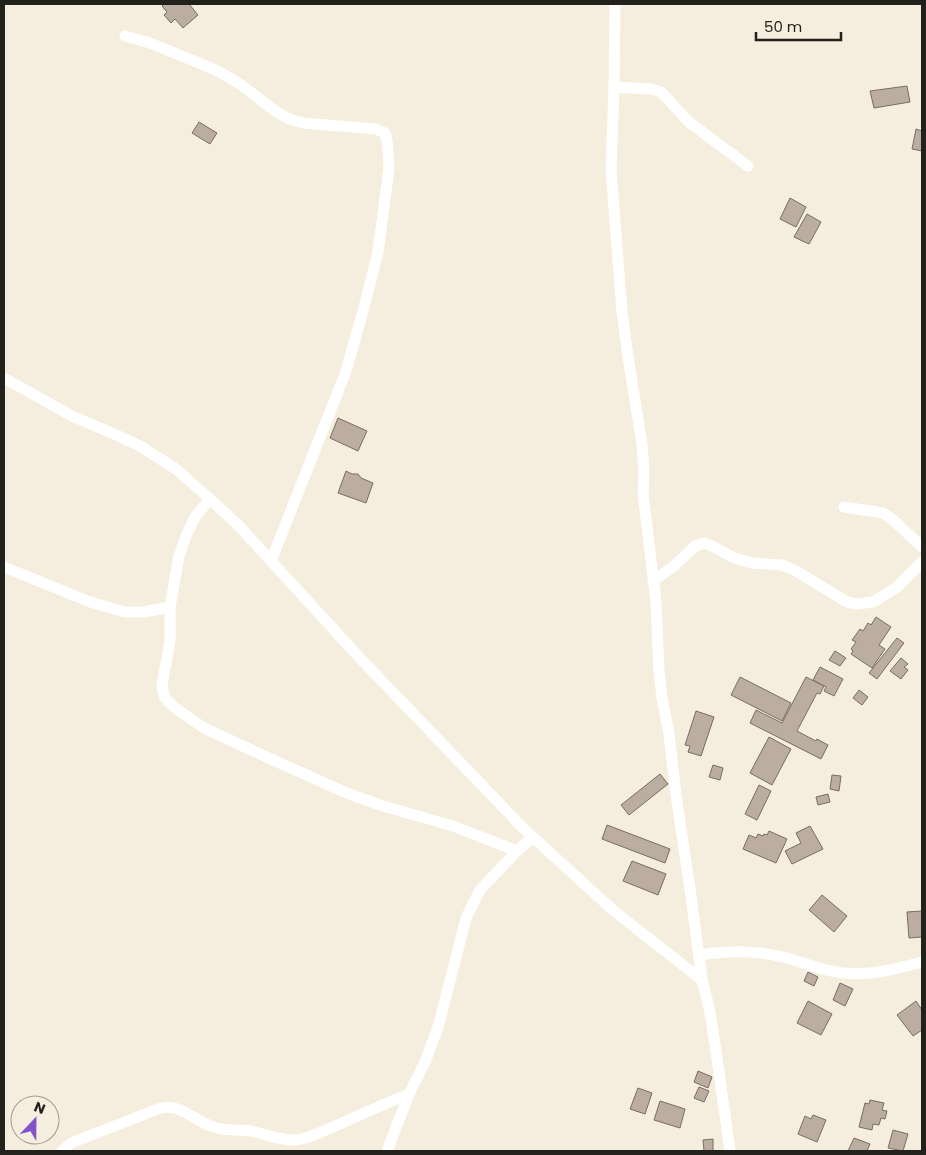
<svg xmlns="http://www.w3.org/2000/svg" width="926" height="1155" font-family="Poppins,sans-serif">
	<rect width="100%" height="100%" fill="#f5eede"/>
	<g fill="#bcada2" stroke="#796c62">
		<polygon points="164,4 189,4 198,15 183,28 175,19 171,23 164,15 167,12 162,6"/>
		<polygon points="907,86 910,102 874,108 870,91"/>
		<polygon points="199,122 217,133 210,144 192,133"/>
		<polygon points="916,129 922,131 922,151 912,149"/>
		<polygon points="790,198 806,207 796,227 780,219"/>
		<polygon points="807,214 821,222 809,244 794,237"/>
		<polygon points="338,418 367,431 358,451 330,438"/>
		<polygon points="346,471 352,474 358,474 361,478 373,483 366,503 338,493"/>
		<polygon points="876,617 891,627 879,645 885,649 872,668 851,654 853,651 851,649 856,642 852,640 860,629 863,631 868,623 871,625"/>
		<polygon points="897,638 904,643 877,679 869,673"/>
		<polygon points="835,651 846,658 840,666 829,660"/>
		<polygon points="901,658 908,664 904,667 908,670 901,679 890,671"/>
		<polygon points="820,667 843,679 834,696 824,691 826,687 813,680"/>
		<polygon points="740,677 791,703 782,721 731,695"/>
		<polygon points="806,677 824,686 820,694 817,693 797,731 816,741 817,739 828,745 821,759 750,723 756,710 782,723"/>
		<polygon points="859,690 868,697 862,705 853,698"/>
		<polygon points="696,711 714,717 701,756 688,752 690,746 685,745"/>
		<polygon points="769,737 791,749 772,785 750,773"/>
		<polygon points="713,765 723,768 720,780 709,777"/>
		<polygon points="660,774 668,784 629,815 621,805"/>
		<polygon points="832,775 841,776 839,791 830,789"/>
		<polygon points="759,785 771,791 757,820 745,814"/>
		<polygon points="828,794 830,802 818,805 816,797"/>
		<polygon points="607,825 670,849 665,863 602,839"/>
		<polygon points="810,826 823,849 792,864 785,851 801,843 796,833"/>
		<polygon points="769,831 787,839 776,863 743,849 749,835 756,838 758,834 763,836 764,834 767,835"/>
		<polygon points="632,861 666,874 658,895 623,881"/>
		<polygon points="822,895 847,916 834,932 809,910"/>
		<polygon points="922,911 922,937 909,938 907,912"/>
		<polygon points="808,972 818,977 814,986 804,981"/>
		<polygon points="840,983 853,989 845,1006 833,1000"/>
		<polygon points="808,1001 832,1014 821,1035 797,1023"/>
		<polygon points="916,1001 922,1010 922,1030 913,1036 897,1015"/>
		<polygon points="698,1071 712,1077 708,1088 694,1082"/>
		<polygon points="699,1087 709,1091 704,1102 694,1098"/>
		<polygon points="638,1088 652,1093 645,1114 630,1109"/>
		<polygon points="870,1100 884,1103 882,1110 887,1111 885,1119 881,1118 879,1125 873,1124 872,1130 859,1127 865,1103 869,1104"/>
		<polygon points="660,1101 685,1109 680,1128 654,1120"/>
		<polygon points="813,1115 826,1120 817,1142 798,1134 805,1116 811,1119"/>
		<polygon points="893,1130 908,1134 903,1151 888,1148"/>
		<polygon points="854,1138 870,1144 867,1151 848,1151"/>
		<polygon points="713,1139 713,1151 704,1151 703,1140"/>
	</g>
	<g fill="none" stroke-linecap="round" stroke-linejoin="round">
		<g stroke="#fff" stroke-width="11">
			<polyline points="615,4 614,87 611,170 622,312 628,357 642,444 644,472 643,493 656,602 659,671 662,698 669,734 676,795 691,896 702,980 709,1007 715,1044 730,1151"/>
			<polyline points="125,36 150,43 216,70 240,84 275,111 289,119 303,123 376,129 385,133 387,140 389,168 378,252 362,315 345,374 271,561"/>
			<polyline points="614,87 652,89 661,92 689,122 748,166"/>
			<polyline points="4,378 72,416 112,433 140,446 176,469 210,499 238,525 358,656 524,829 614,911 702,980"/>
			<polyline points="210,499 195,517 186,536 179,556 170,607 170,640 167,659 164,673 162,687 165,698 175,708 204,728 273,760 349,794 383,806 453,826 517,851"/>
			<polyline points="844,507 883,513 892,519 922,547"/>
			<polyline points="4,567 90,602 125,612 144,612 170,607"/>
			<polyline points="653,581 674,566 695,546 705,543 714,547 734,558 752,563 782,565 796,571 847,602 857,604 873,602 896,588 922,562"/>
			<path d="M699 955C729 951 753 950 783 957 803 962 822 971 843 973 870 976 896 969 922 962"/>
			<path d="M62 1151 71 1143 158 1109C184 1102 194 1123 217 1128 228 1131 240 1129 251 1131 266 1134 280 1141 296 1140 309 1139 330 1128 342 1123 364 1113 387 1103 409 1094"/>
			<polyline points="387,1151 409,1094 425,1062 439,1024 466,918 480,890 517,851 533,837"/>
		</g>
	</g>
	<rect width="926" height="1155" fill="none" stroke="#23211b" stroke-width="10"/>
	<g transform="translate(35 1120) rotate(22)"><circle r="24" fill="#f5eede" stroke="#a19c90"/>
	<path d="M0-4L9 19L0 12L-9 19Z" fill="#8252cb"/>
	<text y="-8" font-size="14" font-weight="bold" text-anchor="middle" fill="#23211b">N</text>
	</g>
	<path d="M756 32v8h85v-8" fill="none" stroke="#23211b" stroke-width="2.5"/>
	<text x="764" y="32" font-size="15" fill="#23211b" stroke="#f5eede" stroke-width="4" paint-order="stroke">50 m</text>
</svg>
